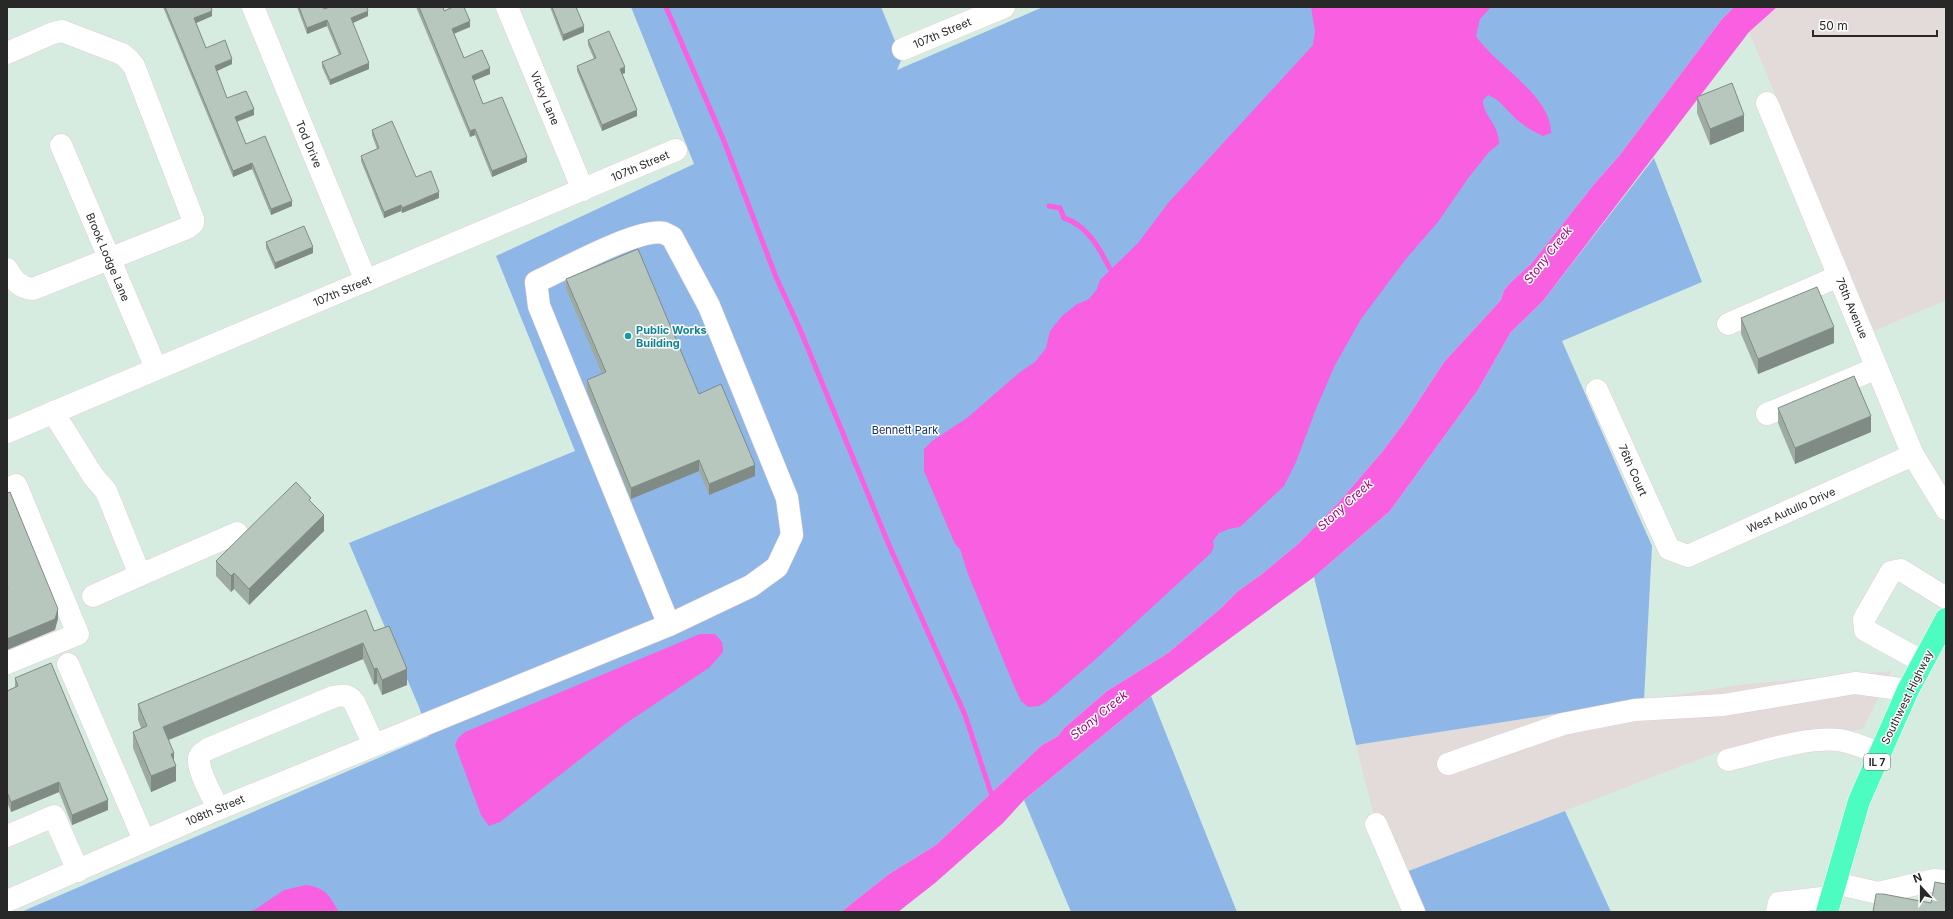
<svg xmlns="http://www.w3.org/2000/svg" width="1953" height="919" font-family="Inter,sans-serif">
	<rect width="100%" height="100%" fill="#d7ece1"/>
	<g fill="#e3dbd9">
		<polygon points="1777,7 1946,7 1946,300 1874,331 1749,32"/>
		<polygon points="1892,671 1863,729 1731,747 1398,875 1376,824 1356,745 1746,684"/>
	</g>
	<g fill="#8eb7e8">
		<polygon points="631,7 881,7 902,58 897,70 1043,7 1734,7 1722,19 1619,156 1595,183 1531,264 1512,281 1504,290 1501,300 1444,362 1406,420 1382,452 1339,502 1298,544 1262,574 1238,591 1220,609 1168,653 1107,691 1064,728 1058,736 1042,745 936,845 889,874 841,912 21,912 429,736 419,707 349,543 575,451 496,256 694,164"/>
		<polygon points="1654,158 1702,282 1562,341 1652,546 1644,700 1356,745 1314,577 1390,511 1478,390 1511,332 1543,301"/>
		<polygon points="1151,696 1237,912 1071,912 1024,800"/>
		<polygon points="1565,811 1611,912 1414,912 1398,875"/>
	</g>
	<g fill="#f860e1">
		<path d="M1311 7H1491L1480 19 1476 36C1495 65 1552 96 1551 133L1543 136C1531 131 1521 124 1512 115 1504 107 1499 99 1488 95L1483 100C1483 117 1499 123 1499 144L1489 152 1469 177 1438 222 1405 260 1361 319 1334 367 1316 409 1296 462 1284 486 1240 527 1229 529 1219 533 1213 541 1214 546 1211 553 1097 658 1047 701 1039 706 1028 707 1021 701 1014 686 968 574 960 549 955 544 924 471V449L932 441 967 418 1020 372 1035 362 1046 348 1050 331 1062 316 1077 304 1089 299 1097 289 1100 280 1138 243 1169 202 1313 45 1315 31Z"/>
		<polygon points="1734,7 1777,7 1749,32 1543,301 1511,332 1478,390 1390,511 1314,577 1151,696 1024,800 1003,823 935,883 898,912 841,912 889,874 936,845 1042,745 1058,736 1064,728 1107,691 1168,653 1220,609 1238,591 1262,574 1298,544 1339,502 1382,452 1406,420 1444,362 1501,300 1504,290 1512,281 1531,264 1595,183 1619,156 1722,19"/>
		<polygon points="700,634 715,634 722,642 723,652 710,667 625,724 500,822 489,826 481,815 455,745 458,738 465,732"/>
		<path d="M306 885C326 888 329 895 339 912H248L256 909 284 890Z"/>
	</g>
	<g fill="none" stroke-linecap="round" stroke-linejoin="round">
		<g stroke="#f860e1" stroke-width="5">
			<polyline points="666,7 724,141 776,277 799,327 889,545 965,715 991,793"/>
			<path d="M1049 206 1060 208 1064 218C1087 225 1100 249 1110 269"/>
		</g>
		<g stroke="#e3cdd3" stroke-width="23">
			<g id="minor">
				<polyline points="253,7 366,281"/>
				<polyline points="507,7 583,190"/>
				<polyline points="903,49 1004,7"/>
				<path d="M7 53 53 33 62 31 122 54 128 59 134 66 193 219V223L187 228 33 289C20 288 13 280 7 269"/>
				<polyline points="1767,103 1913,455 1946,509"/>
				<polyline points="61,145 156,368"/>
				<polyline points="1728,324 1839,276"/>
				<polyline points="1597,390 1669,549 1688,556 1913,455"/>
				<polyline points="53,412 93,476 106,491 140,575 237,533"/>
				<polyline points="1767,414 1877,368"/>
				<polyline points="7,432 676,150"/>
				<polyline points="7,489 16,485 78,634 7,663"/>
				<polyline points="93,596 140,575"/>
				<polyline points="1923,662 1865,630 1864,619 1891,572 1901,570 1946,598"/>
				<polyline points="68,664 144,840"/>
				<path d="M1728 760C1762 752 1804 737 1839 740 1853 742 1867 749 1880 753"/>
				<polyline points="1448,764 1563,724 1635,710 1723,705 1855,683 1908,690"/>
				<path d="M218 809C213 797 197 770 199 758 200 753 204 752 208 749L333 697C342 695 348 694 354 702L374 745"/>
				<polyline points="1376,824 1414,912"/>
				<polyline points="7,836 54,816 78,871"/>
				<polyline points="1835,883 1878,893 1934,880 1946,881"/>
				<path d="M7 901 218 809 669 625 751 586 777 567 792 535 787 498 709 306 672 237C670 236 666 234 664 233 639 227 561 271 536 282L539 306 669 625"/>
				<polyline points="1777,912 1779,903 1831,897"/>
			</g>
		</g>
		<g stroke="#fff" stroke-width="23">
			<polyline id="major" points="1827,912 1859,801 1908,690 1946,619"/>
		</g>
		<use href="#minor" stroke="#fff" stroke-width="22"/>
		<use href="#major" stroke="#4cfcc0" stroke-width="22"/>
	</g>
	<g fill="#9eaba3">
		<polygon points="163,7 211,7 212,16 196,23 206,48 232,64 216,71 227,98 254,115 237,122 246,144 292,206 271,215 252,169 233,177"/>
		<polygon points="297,7 323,7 324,9 368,16 352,23 369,69 330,85 322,67 322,62 339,55 327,26 307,34"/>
		<polygon points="416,7 443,7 444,11 470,27 454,34 464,58 490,74 474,81 483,104 527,162 492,177 475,135 470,137"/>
		<polygon points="550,7 576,7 584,32 563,41"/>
		<polygon points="588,40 625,73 622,74 637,116 602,131 577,71 577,66 594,59 588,45"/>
		<polygon points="1697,97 1744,131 1710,145 1697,113"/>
		<polygon points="372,130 416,177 439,198 402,213 401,211 384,218 361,161 361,156 377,149 372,135"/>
		<polygon points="266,242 313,253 275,269 266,248"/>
		<polygon points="566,279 699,394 755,476 709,495 699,471 631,499 587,391 587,380 602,374 566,289"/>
		<polygon points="1741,318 1834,343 1758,374 1741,334"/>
		<polygon points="1778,408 1871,432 1795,464 1778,423"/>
		<polygon points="311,502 324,531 249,605 234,589 231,592 216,576 216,561"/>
		<polygon points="374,631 407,685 382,695 377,683 374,685 363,659 169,740 174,762 176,781 151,792 133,748 133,732 141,728 138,720 138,704"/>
		<polygon points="15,678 108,810 72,825 59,792 11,812 7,802 7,691 15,687"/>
	</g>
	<g fill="#818b85">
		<polygon points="212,11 212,16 194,24 194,18"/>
		<polygon points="368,11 368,16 351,24 351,18"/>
		<polygon points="327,20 327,26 307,34 307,28"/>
		<polygon points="470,21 470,27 452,34 452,29"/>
		<polygon points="584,26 584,32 563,41 563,35"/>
		<polygon points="232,59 232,64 215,72 215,66"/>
		<polygon points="369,63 369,69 330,85 330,80"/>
		<polygon points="625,67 625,73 620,75 620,69"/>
		<polygon points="490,68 490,74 472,81 472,76"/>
		<polygon points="254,109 254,115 235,122 235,117"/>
		<polygon points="637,110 637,116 602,131 602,125"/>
		<polygon points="1744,115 1744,131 1710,145 1710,129"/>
		<polygon points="475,129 475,135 470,137 470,131"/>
		<polygon points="527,157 527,162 492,177 492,171"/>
		<polygon points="252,163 252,169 233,177 233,171"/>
		<polygon points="439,192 439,198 402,213 402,208"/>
		<polygon points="292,201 292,206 271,215 271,209"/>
		<polygon points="401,205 401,211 384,218 384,212"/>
		<polygon points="313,247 313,253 275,269 275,263"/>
		<polygon points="1834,327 1834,343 1758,374 1758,359"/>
		<polygon points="1871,416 1871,432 1795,464 1795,448"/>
		<polygon points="699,460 699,471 631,499 631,488"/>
		<polygon points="755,465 755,476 709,495 709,484"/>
		<polygon points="324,515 324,531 249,605 249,589"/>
		<polygon points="234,573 234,589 231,592 231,576"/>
		<polygon points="58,609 58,619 55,630 7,650 7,639"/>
		<polygon points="363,643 363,659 163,742 163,727"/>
		<polygon points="377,668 377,683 374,685 374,669"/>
		<polygon points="407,669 407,685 382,695 382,680"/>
		<polygon points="174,753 174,766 176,766 176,781 151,792 151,776 171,754"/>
		<polygon points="59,782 59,792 11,812 11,802"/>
		<polygon points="108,800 108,810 72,825 72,815"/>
	</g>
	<g fill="#b8c7be" stroke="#818b85">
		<polygon points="165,7 211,7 212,11 194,18 206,48 225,40 232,59 215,66 227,98 246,91 254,109 235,117 246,144 265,136 292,201 271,209 252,163 233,171"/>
		<polygon points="299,7 323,7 324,9 330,7 367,7 368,11 351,18 369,63 330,80 322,62 341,54 327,20 307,28"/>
		<polygon points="419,7 443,7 444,11 453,7 464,7 470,21 452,29 464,58 482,50 490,68 472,76 483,104 502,97 527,157 492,171 475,129 470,131"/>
		<polygon points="552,7 576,7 584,26 563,35"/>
		<polygon points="609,31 625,67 620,69 637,110 602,125 577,66 596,58 588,40"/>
		<polygon points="1732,83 1744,115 1710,129 1697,97"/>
		<polygon points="392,121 416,177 431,171 439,192 402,208 401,205 384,212 361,156 379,148 372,130"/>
		<polygon points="304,226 313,247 275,263 266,242"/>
		<polygon points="638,249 699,394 721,384 755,465 709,484 699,460 631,488 587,380 606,372 566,279"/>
		<polygon points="1817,287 1834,327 1758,359 1741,318"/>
		<polygon points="1854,376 1871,416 1795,448 1778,408"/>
		<polygon points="296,482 311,498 309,500 324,515 249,589 234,573 231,576 216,561"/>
		<polygon points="10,492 58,609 55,619 7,639 7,588 8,588 7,585 7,493"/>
		<polygon points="366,610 374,631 389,626 407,669 382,680 377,668 374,669 363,643 163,727 174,753 171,754 176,766 151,776 133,732 147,726 138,704"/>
		<polygon points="51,663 108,800 72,815 59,782 11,802 7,792 7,691 18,686 15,678"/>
		<polygon points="1935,882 1946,884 1946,912 1873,912 1876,894 1883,894 1931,903"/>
	</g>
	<circle fill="#0f9aa8" stroke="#fff" stroke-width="1.5" cx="628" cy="336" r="4"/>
	<g text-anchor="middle" stroke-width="3" stroke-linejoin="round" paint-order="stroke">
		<rect fill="#fff" stroke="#686868" stroke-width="1" x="1864" y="754" width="26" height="16" rx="3"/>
		<g font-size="10" font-weight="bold" fill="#282828">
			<text x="1877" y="766">IL 7</text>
		</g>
		<g font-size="11" fill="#282828" stroke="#fff">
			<text transform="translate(942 33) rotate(-23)" y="4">107th Street</text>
			<text transform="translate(545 98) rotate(67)" y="4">Vicky Lane</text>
			<text transform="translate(309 144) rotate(67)" y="4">Tod Drive</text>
			<text transform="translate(640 166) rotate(-23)" y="4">107th Street</text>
			<text transform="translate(108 257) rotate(67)" y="4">Brook Lodge Lane</text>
			<text transform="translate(342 291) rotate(-23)" y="4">107th Street</text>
			<text transform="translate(1852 308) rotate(67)" y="4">76th Avenue</text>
			<text transform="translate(1633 470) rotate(66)" y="4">76th Court</text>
			<text transform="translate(1791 510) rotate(-24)" y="4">West Autullo Drive</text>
			<text transform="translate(1907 697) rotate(-64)" y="4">Southwest Highway</text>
			<text transform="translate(215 810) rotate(-23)" y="4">108th Street</text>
		</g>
		<g font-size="11" font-weight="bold" fill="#0d838f" stroke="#fff" text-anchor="start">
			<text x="636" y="334">Public Works<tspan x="636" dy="13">Building</tspan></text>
		</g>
		<g font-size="11" fill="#132e69" stroke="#fff">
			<text x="905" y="434">Bennett Park</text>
		</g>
		<g font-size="12" font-style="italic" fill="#a1027c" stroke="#fff">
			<text transform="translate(1548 255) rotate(-52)" y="4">Stony Creek</text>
			<text transform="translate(1345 505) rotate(-42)" y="4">Stony Creek</text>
			<text transform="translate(1099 715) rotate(-39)" y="4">Stony Creek</text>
		</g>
	</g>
	<rect width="1953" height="919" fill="none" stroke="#282828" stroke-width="16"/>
	<g transform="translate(1921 887) rotate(339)" stroke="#ffffff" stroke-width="3" paint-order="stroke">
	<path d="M0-3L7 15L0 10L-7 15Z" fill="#282828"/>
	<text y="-6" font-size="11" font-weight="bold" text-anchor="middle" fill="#282828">N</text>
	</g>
	<path d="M1813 30v6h124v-6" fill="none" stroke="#282828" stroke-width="2"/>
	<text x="1819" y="30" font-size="12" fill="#282828" stroke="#ffffff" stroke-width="3" paint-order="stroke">50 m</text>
</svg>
